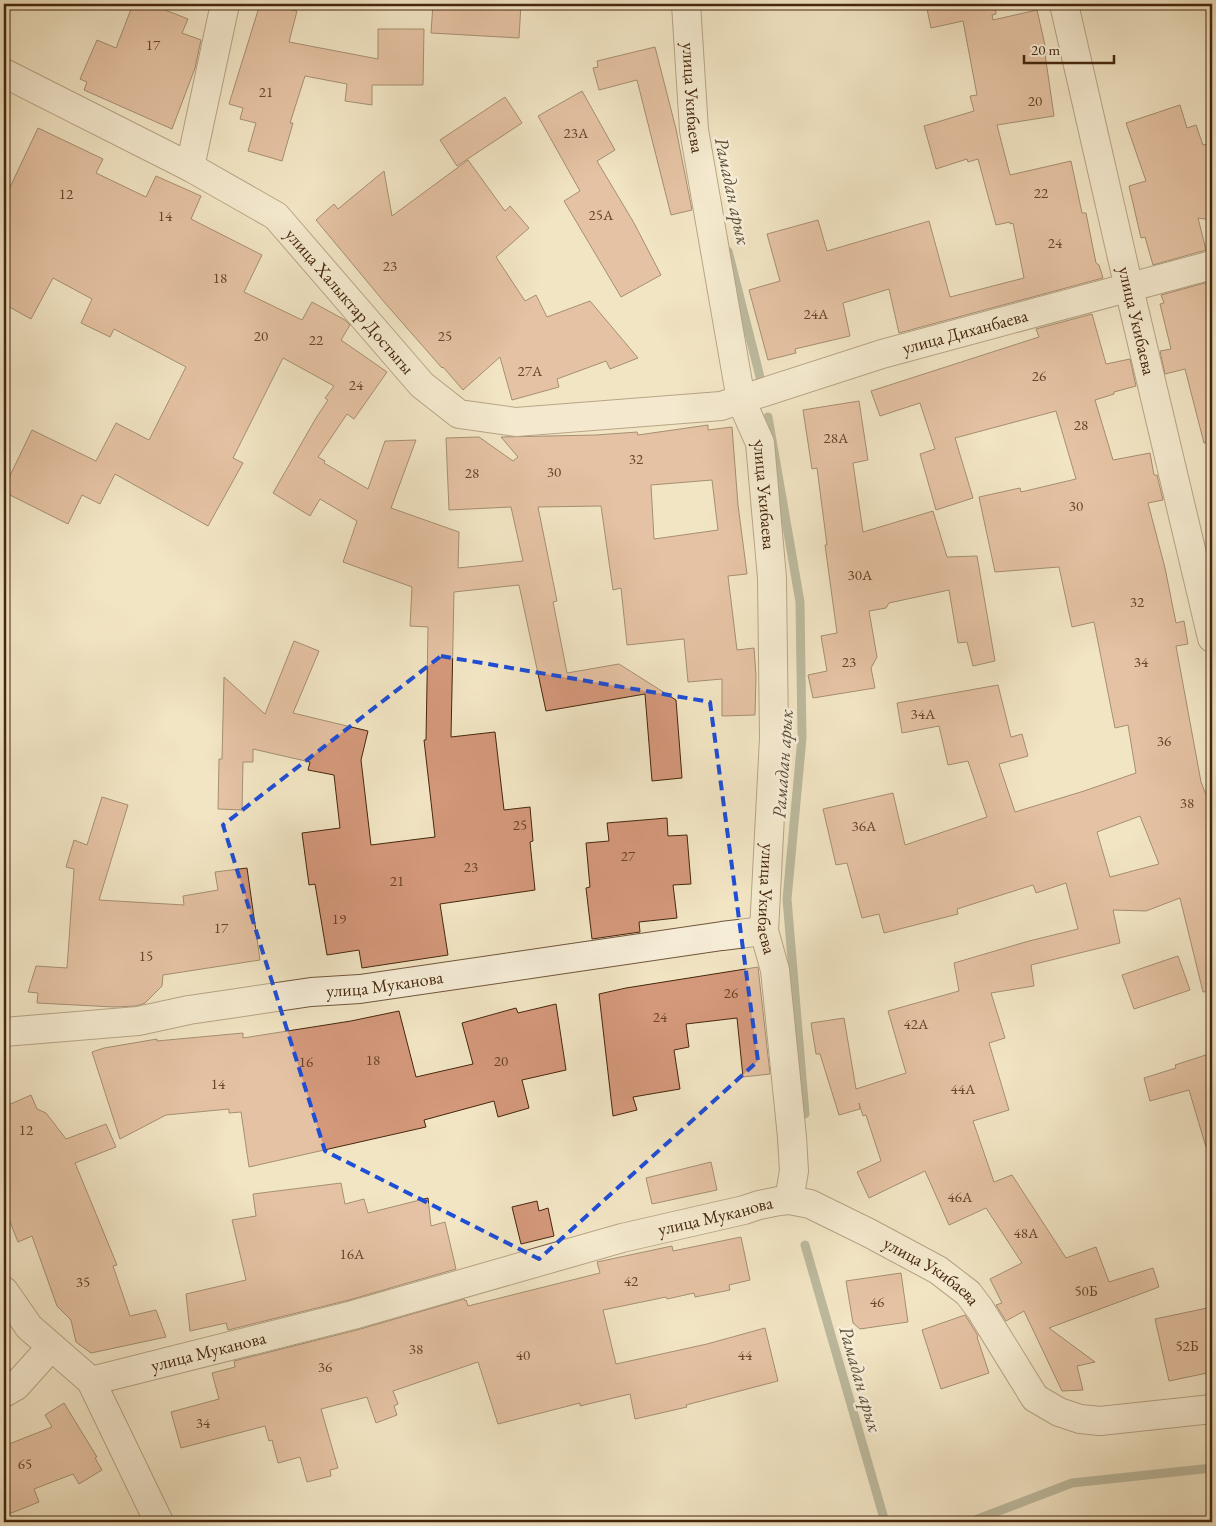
<svg xmlns="http://www.w3.org/2000/svg" width="1216" height="1526" font-family="'EB Garamond',serif">
	<rect width="100%" height="100%" fill="#f2e5c4"/>
	<filter id="stains"><feTurbulence type="fractalNoise" baseFrequency=".004" numOctaves="4"/><feColorMatrix values="0 0 0 0 .2 0 0 0 0 .09 0 0 0 0 .02 0 0 0 .5 -.17"/></filter>
	<radialGradient id="worn" r=".72"><stop offset=".6" stop-color="#630" stop-opacity="0"/><stop offset="1" stop-color="#630" stop-opacity=".3"/></radialGradient>
	<g fill="none" stroke-linecap="round" stroke-linejoin="round">
		<g stroke="#7a836e" stroke-width="9">
			<polyline points="728,251 761,381"/>
			<polyline points="768,417 800,602 802,738 787,899 805,1114"/>
			<polyline points="805,1245 885,1522"/>
			<polyline points="970,1522 1072,1483 1212,1468"/>
		</g>
	</g>
	<g fill="#d4987b" stroke="#46270d" fill-rule="evenodd">
		<polygon points="133,4 150,4 188,19 182,33 201,40 195,68 172,129 84,90 87,82 80,79 97,40 116,48"/>
		<polygon points="260,4 266,4 297,11 289,42 378,59 378,29 424,29 423,85 372,85 372,105 345,101 347,84 305,76 290,123 293,123 282,161 248,151 256,123 240,119 243,108 229,104"/>
		<polygon points="433,4 521,4 519,38 431,33"/>
		<polygon points="926,4 995,4 996,14 992,15 993,20 1037,10 1047,54 1045,54 1054,116 997,125 1010,175 1071,161 1082,213 1086,213 1096,263 1099,265 1103,278 899,333 889,289 843,303 850,336 795,349 796,353 768,360 749,290 780,281 767,234 818,220 827,251 929,221 950,297 1024,278 1013,223 1010,224 1010,222 996,225 978,159 968,162 967,159 936,169 924,126 974,111 970,96 977,95 963,21 931,28"/>
		<polygon points="655,47 676,129 692,210 671,215 637,80 599,90 593,68 598,67 597,61"/>
		<polygon points="582,91 615,150 597,161 634,223 661,275 621,297 564,201 580,191 538,116"/>
		<polygon points="505,97 522,123 457,166 440,140"/>
		<polygon points="1180,105 1187,128 1196,125 1203,145 1212,143 1212,220 1198,218 1206,250 1153,265 1145,237 1141,238 1129,186 1146,181 1126,123"/>
		<path d="M38 128 103 159 96 173 146 197 156 176 201 196 191 219 262 255 244 292 302 320 312 302 345 320 350 325 341 340 387 372 354 419 347 414 318 457 325 461 324 463 368 489 385 441 416 440 391 508 459 532 458 568 523 561 511 507 449 510 446 438 479 437 513 461 518 457 501 437 596 435 637 432 638 435 708 425V430L732 427 738 505 747 574 728 576 737 650 754 648 756 676 755 715 722 716V679L688 682 684 639 627 645 621 588 613 590 601 506 538 507 557 601 553 602 567 673 619 664 676 700 682 778 652 781 645 694 546 711 519 585 454 592 451 737 495 732 504 810 530 807 533 841 530 842 535 890 440 904 448 955 362 968 359 950 327 955 315 884 309 885 302 833 340 828 334 775 308 770 310 762 253 749V762H243L242 810 218 809 219 759H222L224 677 265 714 294 641 319 651 293 713 368 731 361 760 371 845 435 837 424 740H426L428 627 410 626 412 587 343 562 357 521 320 499 310 516 273 493 316 418 328 400 325 398 334 386 283 358 233 458 243 463 208 526 115 474 100 504 82 495 68 524 4 492V488L32 430 96 461 116 423 149 440 186 367 114 329 110 337 81 323 92 299 53 278 31 319 4 304V200ZM712 480 718 530 654 539 651 485Z"/>
		<polygon points="468,160 505,211 510,206 529,228 496,257 525,301 536,295 547,317 590,301 638,358 610,369 606,361 557,379 559,387 512,400 500,357 463,390 443,367 442,368 385,303 316,220 334,204 338,209 384,171 392,216"/>
		<polygon points="1212,281 1212,442 1204,443 1185,369 1165,374 1160,351 1171,349 1160,304 1164,303 1161,295"/>
		<path d="M1092 314 1106 364 1130 359 1136 386 1114 392V394L1095 400 1113 460 1150 453 1154 475H1157L1163 500 1148 503 1165 568 1176 623 1184 621 1188 644 1176 646 1201 782 1212 810V991L1203 992 1180 898 1146 911 1113 910 1120 943 1031 965 1034 986 991 993 1005 1038 989 1043 1009 1110 973 1121 994 1182 1012 1175 1066 1258 1096 1247 1109 1282 1153 1268 1159 1287 1049 1328 1095 1362 1077 1366 1083 1390 1062 1391 1024 1311 1006 1321 996 1305 1002 1303 990 1279 1022 1263 986 1208 949 1225 925 1171 869 1198 857 1172 881 1161 866 1115 863 1116 859 1103 860 1109 839 1115 820 1054H816L811 1023 844 1018 856 1089 906 1073 888 1011 959 991 954 963 1029 941 1078 929 1066 883 1036 893 1033 885 957 909 958 914 884 933 879 914 862 918 847 863 836 865 823 809 893 793 905 845 987 817 968 761 948 765 939 726 902 733 897 703 998 685 1011 737 1022 734 1028 756 999 764 1015 812 1084 791 1136 773 1128 725 1115 728 1094 622 1072 627 1059 567 995 572 979 497 1020 488 1021 492 1076 479 1056 411 955 438 973 498 936 510 920 454 935 449 920 403 880 416 871 391 1039 337 1036 329ZM1140 816 1159 864 1110 877 1097 832Z"/>
		<polygon points="859,401 868,460 853,463 863,532 933,511 947,557 977,556 995,661 973,666 967,642 958,643 949,590 889,603 886,608 869,611 877,657 871,668 875,688 813,698 808,675 827,671 821,636 837,633 825,545 827,545 817,468 812,469 803,410"/>
		<polygon points="102,797 128,805 99,900 184,905 183,896 218,890 215,872 247,868 260,960 163,975 162,986 145,1003 136,1006 114,1007 37,1003 38,993 28,992 36,966 67,968 74,869 66,867 74,840 87,845"/>
		<polygon points="667,818 668,836 687,835 691,884 673,885 677,918 639,922 640,932 592,939 586,888 590,887 586,843 609,841 607,823"/>
		<polygon points="1178,956 1190,990 1134,1009 1122,975"/>
		<polygon points="758,967 770,1074 743,1077 737,1018 686,1024 689,1047 674,1050 680,1089 633,1097 637,1110 613,1116 599,994 626,988"/>
		<polygon points="556,1004 566,1070 522,1080 529,1108 498,1117 494,1101 424,1120 426,1127 249,1167 241,1112 229,1113 229,1109 166,1115 120,1139 92,1052 104,1048 157,1039 157,1041 243,1033 243,1038 351,1021 399,1011 416,1077 473,1064 462,1023 516,1008 518,1013"/>
		<polygon points="1212,1053 1212,1146 1206,1147 1189,1090 1150,1101 1144,1078 1176,1068 1175,1065"/>
		<polygon points="31,1095 37,1109 46,1113 66,1139 106,1124 116,1147 75,1163 117,1265 113,1266 130,1316 156,1310 166,1337 91,1353 76,1342 71,1320 57,1306 32,1236 18,1242 4,1207 4,1107"/>
		<polygon points="711,1162 717,1190 652,1204 646,1178"/>
		<polygon points="341,1183 345,1204 364,1199 368,1213 428,1198 431,1226 445,1222 456,1269 349,1300 228,1330 226,1323 190,1331 186,1294 246,1280 232,1220 256,1216 253,1194"/>
		<polygon points="537,1201 539,1211 548,1208 554,1236 521,1244 512,1207"/>
		<polygon points="741,1237 750,1280 729,1285 730,1290 695,1297 694,1293 667,1299 666,1297 603,1310 616,1364 707,1344 765,1328 778,1381 686,1405 687,1407 635,1419 630,1394 580,1406 580,1403 498,1424 478,1362 393,1391 398,1404 394,1406 397,1415 376,1423 367,1397 321,1409 338,1468 330,1470 331,1476 307,1482 300,1457 278,1463 272,1440 269,1441 265,1426 181,1448 171,1412 219,1399 212,1373 235,1367 234,1361 357,1330 464,1299 465,1301 466,1300 468,1306 600,1273 597,1262 672,1246 673,1251"/>
		<polygon points="901,1273 908,1322 860,1329 853,1323 846,1281"/>
		<polygon points="1212,1307 1212,1372 1169,1381 1155,1319"/>
		<polygon points="965,1315 978,1336 977,1337 989,1373 941,1389 922,1330"/>
		<polygon points="64,1403 97,1457 95,1458 102,1470 79,1484 73,1474 34,1489 39,1502 4,1516 4,1446 52,1427 45,1415"/>
	</g>
	<g fill="none" stroke-linecap="round" stroke-linejoin="round">
		<g stroke="#71563b" stroke-width="30">
			<g id="street">
				<path id="s1" d="M686 4 694 130 741 400 760 443 772 578 774 738 764 931 775 970 792 1137 794 1171 789 1200"/>
				<path id="s2" d="M1064 4 1129 288 1212 638"/>
				<path id="s3" d="M4 73 190 167 276 216 422 385 459 414 516 422 721 406 882 354 1212 265"/>
				<polyline points="190,167 225,4"/>
				<path id="s4" d="M4 1032 138 1021 189 1010 311 992 360 989 722 936 764 931"/>
				<polyline points="4,1291 29,1327 91,1381 159,1522"/>
				<path id="s5" d="M91 1381 353 1315 622 1238 744 1210 759 1205 779 1201 789 1200 810 1204 869 1233 938 1270 968 1293 980 1309 1035 1398 1059 1412 1080 1419 1100 1421 1212 1409"/>
				<polyline points="4,1393 16,1386 51,1347"/>
			</g>
		</g>
		<use href="#street" stroke="#f7eed9" stroke-width="28"/>
	</g>
	<path d="M0 0H1216V1526H0ZM441 656 710 702 758 1061 539 1259 325 1151 223 825Z" fill="#f2e5c4" fill-opacity=".55" fill-rule="evenodd"/>
	<path fill="none" stroke="#1d4ed8" stroke-width="4" stroke-dasharray="10 6" stroke-linejoin="round" d="M441 656 710 702 758 1061 539 1259 325 1151 223 825Z"/>
	<g text-anchor="middle" stroke-width="5" stroke-linejoin="round" paint-order="stroke">
		<g font-size="15" fill="#6a4328">
			<text x="153" y="50">17</text>
			<text x="266" y="97">21</text>
			<text x="1035" y="106">20</text>
			<text x="576" y="138">23А</text>
			<text x="1041" y="198">22</text>
			<text x="66" y="199">12</text>
			<text x="601" y="220">25А</text>
			<text x="165" y="221">14</text>
			<text x="1055" y="248">24</text>
			<text x="390" y="271">23</text>
			<text x="220" y="283">18</text>
			<text x="816" y="319">24А</text>
			<text x="261" y="341">20</text>
			<text x="445" y="341">25</text>
			<text x="316" y="345">22</text>
			<text x="530" y="376">27А</text>
			<text x="1039" y="381">26</text>
			<text x="356" y="390">24</text>
			<text x="1081" y="430">28</text>
			<text x="836" y="443">28А</text>
			<text x="636" y="464">32</text>
			<text x="554" y="477">30</text>
			<text x="472" y="478">28</text>
			<text x="1076" y="511">30</text>
			<text x="860" y="580">30А</text>
			<text x="1137" y="607">32</text>
			<text x="849" y="667">23</text>
			<text x="1141" y="667">34</text>
			<text x="923" y="719">34А</text>
			<text x="1164" y="746">36</text>
			<text x="1187" y="808">38</text>
			<text x="520" y="830">25</text>
			<text x="864" y="831">36А</text>
			<text x="628" y="861">27</text>
			<text x="471" y="872">23</text>
			<text x="397" y="886">21</text>
			<text x="339" y="924">19</text>
			<text x="221" y="933">17</text>
			<text x="146" y="961">15</text>
			<text x="731" y="998">26</text>
			<text x="660" y="1022">24</text>
			<text x="916" y="1029">42А</text>
			<text x="373" y="1065">18</text>
			<text x="501" y="1066">20</text>
			<text x="306" y="1067">16</text>
			<text x="218" y="1089">14</text>
			<text x="963" y="1094">44А</text>
			<text x="26" y="1135">12</text>
			<text x="960" y="1202">46А</text>
			<text x="1026" y="1238">48А</text>
			<text x="352" y="1259">16А</text>
			<text x="631" y="1286">42</text>
			<text x="83" y="1287">35</text>
			<text x="1086" y="1296">50Б</text>
			<text x="877" y="1307">46</text>
			<text x="1187" y="1351">52Б</text>
			<text x="416" y="1354">38</text>
			<text x="523" y="1360">40</text>
			<text x="745" y="1360">44</text>
			<text x="325" y="1372">36</text>
			<text x="203" y="1428">34</text>
			<text x="25" y="1469">65</text>
		</g>
		<g font-size="18" fill="#46270d" stroke="#f7eed9">
			<text dy="6" stroke="none"><textPath href="#s1" startOffset="94">улица Укибаева</textPath></text>
			<text dy="6" stroke="none"><textPath href="#s3" startOffset="420">улица Халыктар Достыгы</textPath></text>
			<text dy="6" stroke="none"><textPath href="#s2" startOffset="325">улица Укибаева</textPath></text>
			<text dy="6" stroke="none"><textPath href="#s3" startOffset="1096">улица Диханбаева</textPath></text>
			<text dy="6" stroke="none"><textPath href="#s1" startOffset="499">улица Укибаева</textPath></text>
			<text dy="6" stroke="none"><textPath href="#s1" startOffset="904">улица Укибаева</textPath></text>
			<text dy="6" stroke="none"><textPath href="#s4" startOffset="384">улица Муканова</textPath></text>
			<text dy="6" stroke="none"><textPath href="#s5" startOffset="646">улица Муканова</textPath></text>
			<text dy="6" stroke="none"><textPath href="#s5" startOffset="882">улица Укибаева</textPath></text>
			<text dy="6" stroke="none"><textPath href="#s5" startOffset="121">улица Муканова</textPath></text>
		</g>
		<g font-size="19" font-style="italic" fill="#5c4d35" stroke="#f7eed9">
			<text transform="translate(733 191) rotate(78)" y="7">Рамадан арык</text>
			<text transform="translate(782 764) rotate(-86)" y="7">Рамадан арык</text>
			<text transform="translate(861 1379) rotate(74)" y="7">Рамадан арык</text>
		</g>
	</g>
	<rect width="1216" height="1526" fill="none" stroke="#f2e5c4" stroke-width="20"/>
	<rect x="5" y="5" width="1206" height="1516" fill="none" stroke="#46270d" stroke-width="2.5"/>
	<rect x="10" y="10" width="1196" height="1506" fill="none" stroke="#46270d"/>
	<path d="M1024 55v8h90v-8" fill="none" stroke="#46270d" stroke-width="2.5"/>
	<text x="1031" y="55" font-size="15" fill="#46270d" stroke="#f7eed9" stroke-width="4" paint-order="stroke">20 m</text>
	<rect width="100%" height="100%" filter="url(#stains)"/>
	<rect width="100%" height="100%" fill="url(#worn)"/>
</svg>
